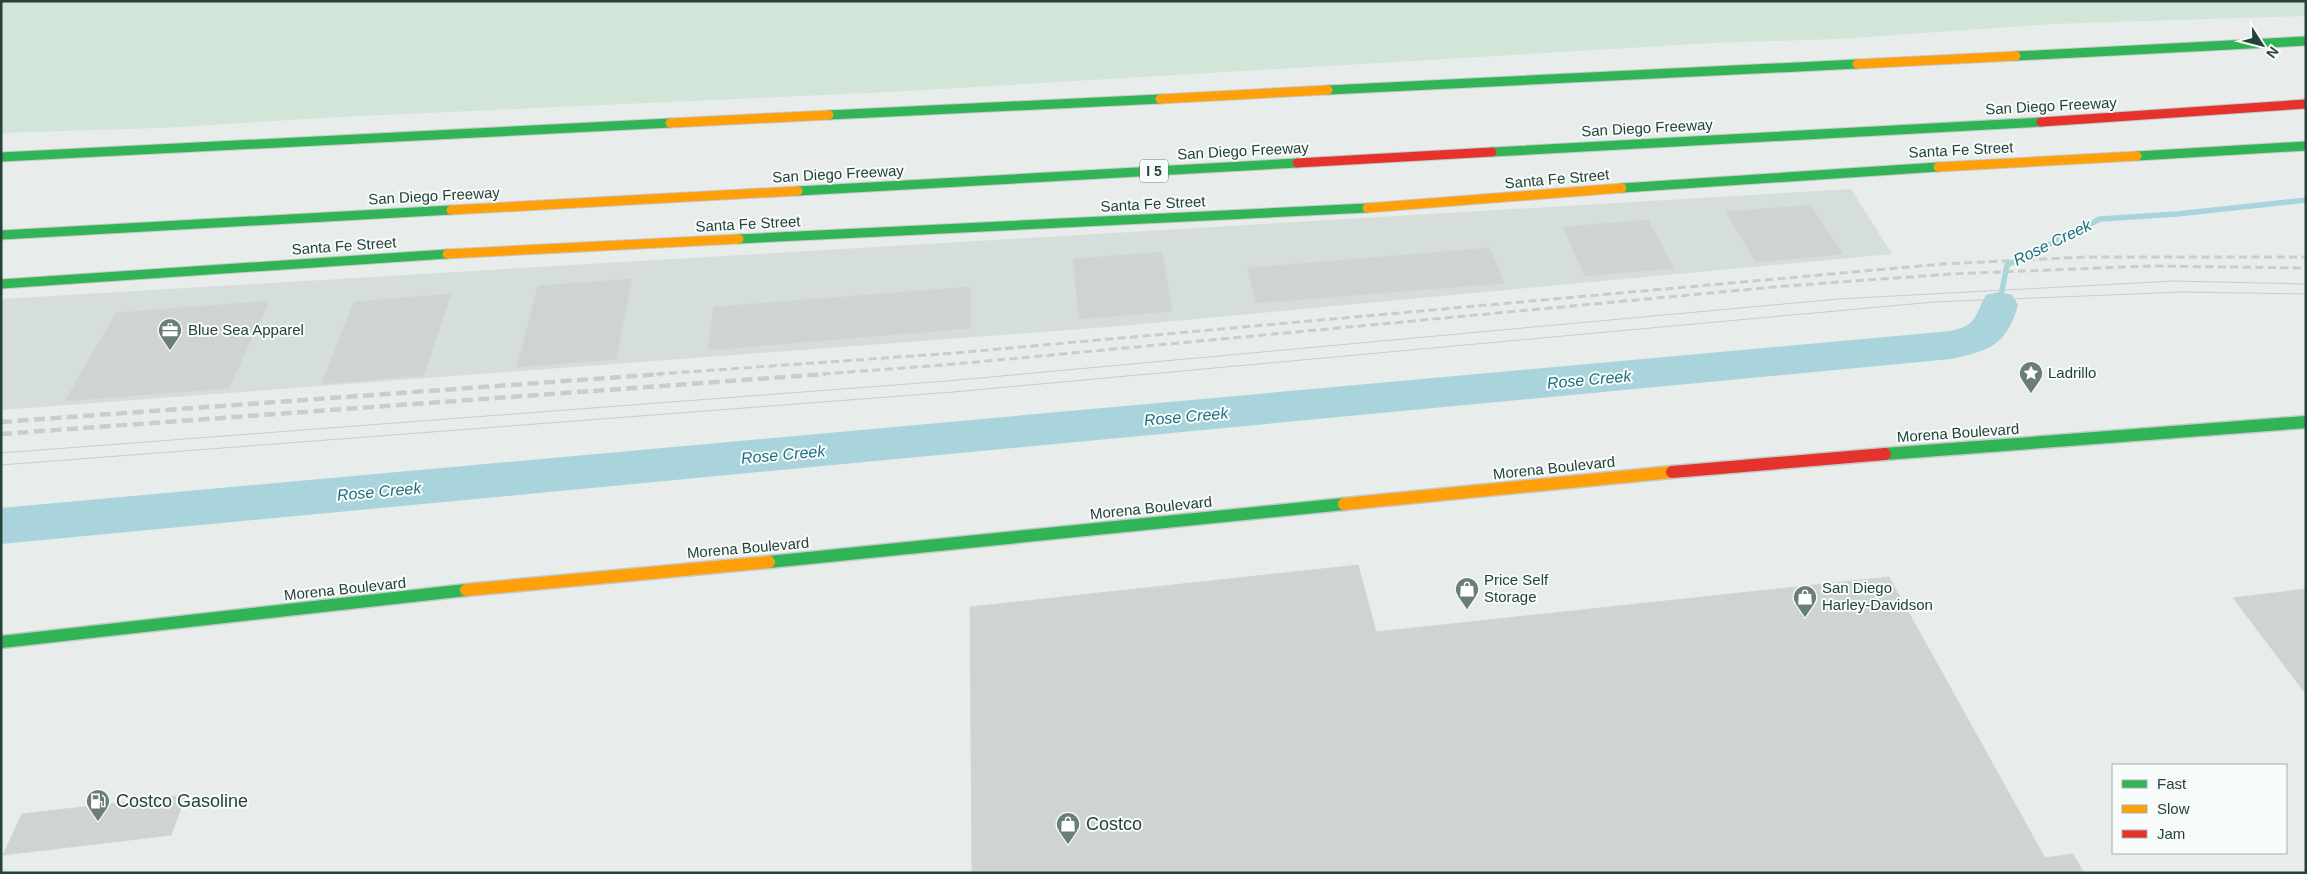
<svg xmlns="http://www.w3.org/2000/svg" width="2307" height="874" font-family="Arial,sans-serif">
	<rect width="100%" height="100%" fill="#e8edeb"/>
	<polygon fill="#d6dedb" points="1851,189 1892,254 1121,326 1,410 1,299"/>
	<polygon fill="#d1e6d8" points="1,1 2306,1 2306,16 2053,24 1839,39 1713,43 890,92 340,117 163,128 1,133"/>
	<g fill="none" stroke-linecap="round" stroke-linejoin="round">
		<polyline stroke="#a9d4db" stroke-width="5.5" points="1999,305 2007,265 2100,219 2177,214 2306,200"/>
		<path fill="#a9d4db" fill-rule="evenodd" d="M1999 292 2012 295 2018 305C2007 345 1989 351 1951 359L1 544V508L1951 331C1978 325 1974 316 1986 295Z"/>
	</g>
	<g fill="#cfd4d2" stroke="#d1d6d4">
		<polygon points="1810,205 1843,254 1756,262 1726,212"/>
		<polygon points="1648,220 1674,268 1585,276 1563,227"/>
		<polygon points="1490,248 1504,283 1256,303 1248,268"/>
		<polygon points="1162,252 1172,311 1079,319 1073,259"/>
		<polygon points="632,279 616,359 517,367 538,286"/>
		<polygon points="970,287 971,328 708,350 714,307"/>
		<polygon points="451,294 424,375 322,384 354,302"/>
		<polygon points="269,301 229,388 65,401 116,313"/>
		<polygon points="1358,565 1376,632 1889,577 2045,858 2073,854 2084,873 972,873 970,607"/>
		<polygon points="2306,589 2306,694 2233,598"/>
		<polygon points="186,795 171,835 3,855 22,814"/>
	</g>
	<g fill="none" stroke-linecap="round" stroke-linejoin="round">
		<g stroke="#c3cbc8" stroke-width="11">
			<g id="fast-far1">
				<polyline points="2016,56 2306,41"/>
				<polyline points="1328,90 1857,64"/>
				<polyline points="829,115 1160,99"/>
				<polyline points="1492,152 2041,122"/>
				<polyline points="2137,156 2306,146"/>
				<polyline points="1,157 670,123"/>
				<polyline points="1622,188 1938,167"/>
				<polyline points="798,191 1297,163"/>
				<polyline points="1,235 451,210"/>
				<polyline points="739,239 1367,208"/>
				<polyline points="1,284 447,254"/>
			</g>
		</g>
		<g stroke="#c3cbc8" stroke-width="15">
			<g id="fast">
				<polyline points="1885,454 2306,422"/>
				<polyline points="769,562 1344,504"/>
				<polyline points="1,642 466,590"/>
			</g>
		</g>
		<g stroke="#c3cbc8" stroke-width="11">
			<g id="slow-far1">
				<polyline points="1857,64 2016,56"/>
				<polyline points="1160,99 1328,90"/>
				<polyline points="670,123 829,115"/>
				<polyline points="1938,167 2137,156"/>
				<polyline points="1367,208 1622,188"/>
				<polyline points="451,210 798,191"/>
				<polyline points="447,254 739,239"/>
			</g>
		</g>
		<g stroke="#c3cbc8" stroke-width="15">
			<g id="slow">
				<polyline points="1344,504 1672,472"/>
				<polyline points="466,590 769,562"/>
			</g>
		</g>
		<g stroke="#c3cbc8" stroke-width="11">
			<g id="jam-far1">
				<polyline points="2041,122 2306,104"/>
				<polyline points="1297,163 1492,152"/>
			</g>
		</g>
		<g stroke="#c3cbc8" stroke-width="15">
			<polyline id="jam" points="1672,472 1885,454"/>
		</g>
		<use href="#fast-far1" stroke="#30b455" stroke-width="9"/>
		<use href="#fast" stroke="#30b455" stroke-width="12"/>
		<use href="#slow-far1" stroke="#ff9f0a" stroke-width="9"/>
		<use href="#slow" stroke="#ff9f0a" stroke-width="12"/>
		<use href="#jam-far1" stroke="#e5322d" stroke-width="9"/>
		<use href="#jam" stroke="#e5322d" stroke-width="12"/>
		<g stroke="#c9cdcc" stroke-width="1">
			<polyline points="1,453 947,381 1838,299 2174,281 2306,284"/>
			<polyline points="1,465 953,392 1934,302 2184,292 2306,294"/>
		</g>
		<g stroke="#c9cdcc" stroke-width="3" stroke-dasharray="8 4.5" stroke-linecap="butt">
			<polyline points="644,375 955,353 1942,264 2085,257 2306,257"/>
			<polyline points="810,375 955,364 1785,286 1950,274 2152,266 2306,268"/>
		</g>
		<g stroke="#c9cdcc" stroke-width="4.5" stroke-dasharray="11 5.5" stroke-linecap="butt">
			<polyline points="1,422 662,374"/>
			<polyline points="1,434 826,374"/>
		</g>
	</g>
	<defs>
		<g id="office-pin" transform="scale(1.25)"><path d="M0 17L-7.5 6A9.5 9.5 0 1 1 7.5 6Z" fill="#697e78" stroke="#f7fbf9"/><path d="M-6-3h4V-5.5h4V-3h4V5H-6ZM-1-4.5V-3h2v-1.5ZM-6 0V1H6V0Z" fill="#fff"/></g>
		<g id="sight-pin" transform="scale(1.25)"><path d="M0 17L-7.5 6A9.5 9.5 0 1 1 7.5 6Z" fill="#697e78" stroke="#f7fbf9"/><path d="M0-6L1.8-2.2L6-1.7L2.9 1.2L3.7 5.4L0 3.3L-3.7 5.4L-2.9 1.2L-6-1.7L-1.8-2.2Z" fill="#fff"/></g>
		<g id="shop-pin" transform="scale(1.25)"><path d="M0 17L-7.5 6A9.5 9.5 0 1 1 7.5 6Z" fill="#697e78" stroke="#f7fbf9"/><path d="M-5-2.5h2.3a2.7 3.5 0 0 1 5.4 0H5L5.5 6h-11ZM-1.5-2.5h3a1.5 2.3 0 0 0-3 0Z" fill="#fff"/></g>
		<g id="fuel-pin" transform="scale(1.25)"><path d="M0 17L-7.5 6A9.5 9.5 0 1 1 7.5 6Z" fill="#697e78" stroke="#f7fbf9"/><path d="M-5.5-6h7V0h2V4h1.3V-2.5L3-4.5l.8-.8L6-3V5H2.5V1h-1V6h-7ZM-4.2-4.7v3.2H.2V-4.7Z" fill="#fff"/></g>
	</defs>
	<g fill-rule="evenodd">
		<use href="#office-pin" x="170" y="330"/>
		<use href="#sight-pin" x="2031" y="373"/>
		<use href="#shop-pin" x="1467" y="589"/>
		<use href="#shop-pin" x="1805" y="597"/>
		<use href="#fuel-pin" x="98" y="801"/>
		<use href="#shop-pin" x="1068" y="824"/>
	</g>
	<g text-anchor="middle" stroke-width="4" stroke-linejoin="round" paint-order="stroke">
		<rect fill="#f7fbf9" stroke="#637a73" stroke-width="1" x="1140" y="159.5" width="28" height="23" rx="4"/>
		<g font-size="14" font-weight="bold" fill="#24423a">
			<text x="1154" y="176">I 5</text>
		</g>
		<g font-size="15" fill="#24423a" stroke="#f7fbf9">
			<text transform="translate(2051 106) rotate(-3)" y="5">San Diego Freeway</text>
			<text transform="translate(1647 128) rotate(-3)" y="5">San Diego Freeway</text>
			<text transform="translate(1961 150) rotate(-3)" y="5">Santa Fe Street</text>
			<text transform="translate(1243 151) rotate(-3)" y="5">San Diego Freeway</text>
			<text transform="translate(838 174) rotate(-3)" y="5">San Diego Freeway</text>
			<text transform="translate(1557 179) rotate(-5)" y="5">Santa Fe Street</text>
			<text transform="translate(434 196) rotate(-3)" y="5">San Diego Freeway</text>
			<text transform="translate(1153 204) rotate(-3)" y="5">Santa Fe Street</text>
			<text transform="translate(748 224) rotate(-3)" y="5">Santa Fe Street</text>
			<text transform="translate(344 246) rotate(-4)" y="5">Santa Fe Street</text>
			<text transform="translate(1958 433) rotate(-4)" y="5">Morena Boulevard</text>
			<text transform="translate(1554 468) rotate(-6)" y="5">Morena Boulevard</text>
			<text transform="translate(1151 508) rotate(-6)" y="5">Morena Boulevard</text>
			<text transform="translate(748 548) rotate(-5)" y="5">Morena Boulevard</text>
			<text transform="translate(345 589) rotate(-6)" y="5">Morena Boulevard</text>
		</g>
		<g font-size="15" fill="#24423a" stroke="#f7fbf9" text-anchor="start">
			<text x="188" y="335">Blue Sea Apparel</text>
			<text x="2048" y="378">Ladrillo</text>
			<text x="1484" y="585">Price Self<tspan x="1484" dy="17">Storage</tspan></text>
			<text x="1822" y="593">San Diego<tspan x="1822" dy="17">Harley-Davidson</tspan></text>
		</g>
		<g font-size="16" font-style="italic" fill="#1c6f80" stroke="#f7fbf9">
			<text transform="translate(2052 242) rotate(-26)" y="6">Rose Creek</text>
			<text transform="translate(1589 379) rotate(-5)" y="6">Rose Creek</text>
			<text transform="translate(1186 416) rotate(-5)" y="6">Rose Creek</text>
			<text transform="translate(783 454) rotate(-5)" y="6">Rose Creek</text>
			<text transform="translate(379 491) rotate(-5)" y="6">Rose Creek</text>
		</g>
		<g font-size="18" fill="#24423a" stroke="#f7fbf9" text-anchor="start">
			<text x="116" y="807">Costco Gasoline</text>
			<text x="1086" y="830">Costco</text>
		</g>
	</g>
	<rect width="2307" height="874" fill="none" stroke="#24423a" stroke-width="5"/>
	<rect x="2112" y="764" width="175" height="90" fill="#f7fbf9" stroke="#a3b1ad"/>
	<rect x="2122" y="780" width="25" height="8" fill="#30b455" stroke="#a3b1ad"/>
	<text x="2157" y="789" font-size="15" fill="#24423a">Fast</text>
	<rect x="2122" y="805" width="25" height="8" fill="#ff9f0a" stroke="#a3b1ad"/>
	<text x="2157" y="814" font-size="15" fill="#24423a">Slow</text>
	<rect x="2122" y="830" width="25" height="8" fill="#e5322d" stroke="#a3b1ad"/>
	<text x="2157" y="839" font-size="15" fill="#24423a">Jam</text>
	<g transform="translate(2262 45) rotate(126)" stroke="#f7fbf9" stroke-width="4" paint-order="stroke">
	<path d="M0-4L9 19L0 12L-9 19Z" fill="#24423a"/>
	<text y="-8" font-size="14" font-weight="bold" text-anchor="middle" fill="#24423a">N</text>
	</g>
</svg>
